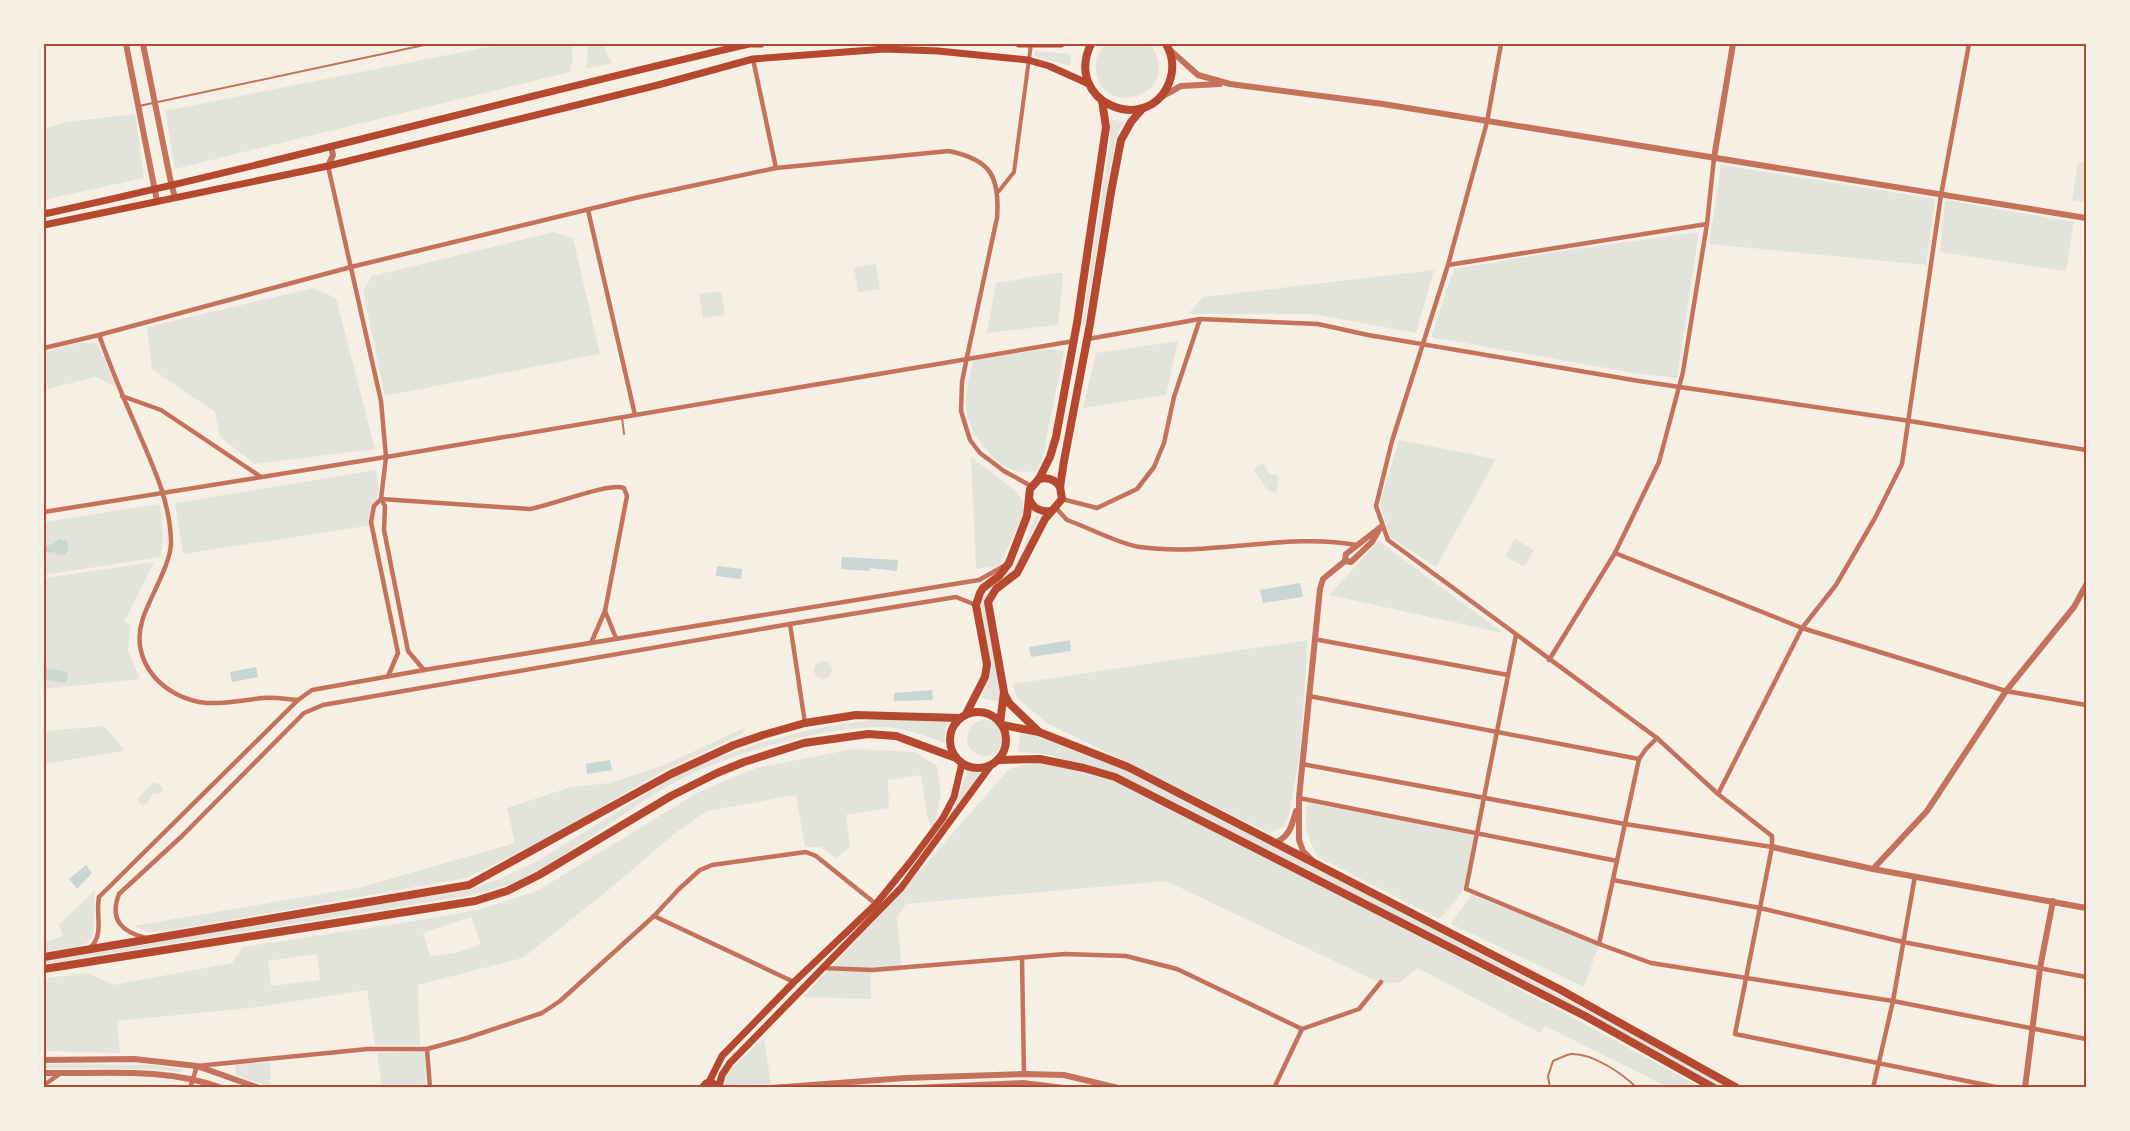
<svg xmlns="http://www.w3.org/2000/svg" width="2130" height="1131" font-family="Figtree,sans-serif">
	<rect width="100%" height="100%" fill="#f6efe4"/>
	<g fill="#e2e4dc" fill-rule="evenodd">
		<polygon points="503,44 571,44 573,57 570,72 175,169 165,111"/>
		<polygon points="586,44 604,44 607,55 613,63 586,68 588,54"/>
		<path d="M1106 44H1150C1187 96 1099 121 1096 69 1095 59 1099 50 1106 44Z"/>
		<polygon points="1035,51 1071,54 1070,66 1034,56"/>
		<polygon points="135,114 144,178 44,200 44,129 66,122"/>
		<polygon points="1110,119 1123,122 1115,141 1084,325 1082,325 1110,140"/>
		<polygon points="2086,162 2086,202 2072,200 2078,163"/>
		<polygon points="1721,165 1935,199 1926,265 1709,244"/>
		<polygon points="1945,200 2074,222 2066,271 1940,252"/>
		<polygon points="554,232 573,238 600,354 385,396 363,291 372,276"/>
		<polygon points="1699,232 1677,378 1640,374 1431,337 1454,269 1568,250"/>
		<polygon points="876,264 880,289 858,292 854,267"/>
		<polygon points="1434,270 1416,333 1313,314 1188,314 1203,297"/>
		<polygon points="1057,273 1062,273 1063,278 1058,325 987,333 996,283"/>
		<polygon points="313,288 336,298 375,449 255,464 220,437 215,412 152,369 147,327"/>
		<polygon points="721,291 725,315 703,318 699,294"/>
		<polygon points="1178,341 1166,395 1083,408 1096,353"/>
		<polygon points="80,343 97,343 117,388 96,377 48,389 44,373 44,352"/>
		<path d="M1047 349 1064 351 1042 460 1037 471C1028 472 1019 473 1010 469 989 458 967 431 966 406 965 391 970 375 973 360Z"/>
		<polygon points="1399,440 1496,459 1436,567 1390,537 1380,503"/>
		<polygon points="971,456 1015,491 1023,501 1023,516 999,566 976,569"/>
		<polygon points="1261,464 1264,464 1270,475 1276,474 1279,477 1276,493 1268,491 1254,470"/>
		<polygon points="376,470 379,489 373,525 183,554 175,503"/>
		<polygon points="160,504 163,535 161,557 44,575 44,522"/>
		<path d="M1036 515 1039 517 1017 567 988 593 985 602 1001 702 981 698 990 677V662L981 605C987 583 1004 581 1015 565 1024 550 1029 531 1036 515Z"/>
		<polygon points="1515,539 1534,550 1524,567 1505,556"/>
		<polygon points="1379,541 1503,633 1329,595"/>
		<polygon points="154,562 124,622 131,626 128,650 140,679 44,689 44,578"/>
		<polygon points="1308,640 1300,753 1289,816 1283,827 1269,833 1047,723 1017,698 1012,684"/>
		<circle cx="823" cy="670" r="9"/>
		<path d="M948 719 945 730V743C926 736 905 728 884 727 824 726 727 754 674 783 619 813 570 857 512 883 499 888 485 891 473 895L44 964V960L66 958 352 908 469 890 504 877 539 860 670 779 699 764 760 743 805 731 841 724 875 720Z"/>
		<circle cx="985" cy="738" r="18"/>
		<polygon points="104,726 122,747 123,751 44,764 44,731"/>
		<polygon points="746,727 742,734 663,771 550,837 466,878 167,931 149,932 133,926 358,888 515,843 507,808 571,787 609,783 665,765"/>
		<path d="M1021 730 1083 751 1132 773 1546 988 1728 1087H1719C1522 975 1318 876 1116 773L1045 754 1018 752Z"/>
		<path d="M853 749 915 752 937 766 941 795 933 832 928 820 921 775 888 780 889 808 846 815 850 847 836 858 821 847H805L796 795 707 811 674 834 612 887 523 958 418 985 420 1045H375L367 990 258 1007 117 1021 120 1053 44 1051V978L88 973 113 985 232 963 243 947 420 920 481 909 537 891 695 794 727 780 756 768ZM471 917 481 944 456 953 430 956 423 933ZM317 954 320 980 271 986 268 961Z"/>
		<polygon points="1041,761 1115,777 1555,1008 1700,1087 1668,1087 1545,1026 1540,1033 1418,968 1400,982 1382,984 1166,881 906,904 897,917 902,971 871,973 871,999 803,997 894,900 1009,769"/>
		<polygon points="968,770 989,773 947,821 945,819 955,806"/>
		<polygon points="154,782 161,785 163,790 159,794 152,794 148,803 143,805 139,803 138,798"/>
		<path d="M1308 803 1477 834 1462 892 1440 919 1318 857C1307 836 1303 826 1308 803Z"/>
		<path d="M95 890C91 945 105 945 44 952V942L63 936 59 925Z"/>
		<polygon points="1471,895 1599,944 1584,987 1451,924"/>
		<polygon points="764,1038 771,1084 723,1087 722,1077"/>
		<polygon points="425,1051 426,1087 382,1087 377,1053"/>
		<polygon points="270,1062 271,1087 236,1075 235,1065"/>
		<polygon points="44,1064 151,1065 183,1069 181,1072 151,1069 44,1068"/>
	</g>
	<g fill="#c9d6d2">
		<polygon points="59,539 65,540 68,544 68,550 65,554 58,555 53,552 44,553 44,546 53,544"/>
		<polygon points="842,557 898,560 897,571 870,568 869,571 841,569"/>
		<polygon points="717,566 742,569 741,579 716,576"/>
		<polygon points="1300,583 1303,597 1263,603 1260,590"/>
		<polygon points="1070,640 1071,651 1031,657 1029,647"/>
		<polygon points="256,667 258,677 232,682 230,672"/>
		<polygon points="44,668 68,672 66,683 44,679"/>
		<polygon points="932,690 933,700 894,701 894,693"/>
		<polygon points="610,760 612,770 587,774 586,764"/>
		<polygon points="86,865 92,873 77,889 69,879"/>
	</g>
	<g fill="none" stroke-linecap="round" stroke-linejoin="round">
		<g stroke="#c5725c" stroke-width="2">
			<polyline points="139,106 429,44"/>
			<polyline points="622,417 624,434"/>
			<path d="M1550 1088 1548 1076 1553 1061C1559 1059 1565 1055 1571 1054 1592 1053 1622 1073 1637 1088"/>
		</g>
		<polyline stroke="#c5725c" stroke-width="4" points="999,191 1014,172 1031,44"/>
		<g stroke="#c5725c" stroke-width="4.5">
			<polyline points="1501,44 1487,122 1448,265 1392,441 1376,506 1388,540 1657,738 1718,794 1772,836 1772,847 1735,1034 2001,1088"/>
			<polyline points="753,59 776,168"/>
			<polyline points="328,166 381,401 386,457 381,499 385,506 384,530 408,651 424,670"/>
			<polyline points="588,210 635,415"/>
			<polyline points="1448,265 1707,224"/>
			<path d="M99 335C110 365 122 395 135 424 151 462 170 499 171 541 172 562 150 597 143 618 128 662 164 699 207 703 226 704 243 700 262 698 273 697 286 699 298 700"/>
			<polyline points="1088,339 1200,319 1318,324 1368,335 1639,381 1910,421 2086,450"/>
			<path d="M44 348 99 335 351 267 635 198 776 168 949 151C991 160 1000 176 997 218L967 357 962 382 961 411 970 440 980 453 1004 471 1031 486"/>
			<polyline points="122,396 161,410 261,477"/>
			<polyline points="1062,499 1097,508 1137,489 1154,467 1164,443 1174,397 1200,319"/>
			<path d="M1056 508 1067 520 1075 523C1093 530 1122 545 1140 547 1212 557 1286 532 1357 545"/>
			<polyline points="44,512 386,457 1074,341"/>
			<polyline points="1615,553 1802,628 2006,691 2086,705"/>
			<polyline points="605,611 616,638"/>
			<polyline points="790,624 805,723"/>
			<polyline points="1516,635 1466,889 1599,944 1651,963 1893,1001 2086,1039"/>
			<polyline points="1314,639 1508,675"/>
			<polyline points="1549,660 1615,553 1659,462 1683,372 1707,224 1714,158"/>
			<path d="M388 676 398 653 371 522 374 506 381 499 530 509C550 506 609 482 624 488L627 496 605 611 591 643"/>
			<polyline points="1309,696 1639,759"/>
			<polyline points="1302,764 1625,824 1772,847"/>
			<polyline points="1718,794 1802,628 1836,585 1875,518 1902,464 1941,195 1969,44"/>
			<polyline points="1299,798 1617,861"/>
			<polyline points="1613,880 1760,908 1903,942 2086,977"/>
			<polyline points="654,916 794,982"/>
			<path d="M146 938C122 932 109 920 119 894L182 836 304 713 323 705 790 624 956 597 976 605"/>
			<polyline points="1599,944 1639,759 1646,749 1657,738"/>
			<path d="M90 948C105 934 95 915 99 897L298 700 312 690 424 670 979 580 1004 566"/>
			<polyline points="1022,958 1024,1074"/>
			<polyline points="823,968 872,970 1065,954 1126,956 1177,969 1302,1029"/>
			<polyline points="427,1049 430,1088"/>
			<polyline points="44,1085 61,1073"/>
			<polyline points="190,1088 197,1066 368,1049 427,1049 467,1038 542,1013 560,1001 654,916 679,889 700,870 712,865 806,852 816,856 876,904"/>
			<polyline points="1274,1088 1302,1029 1359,1009 1381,982"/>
			<polyline points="1873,1088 1893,1001 1915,876"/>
		</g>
		<g stroke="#c5725c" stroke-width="6">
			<polyline points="126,44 157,201"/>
			<polyline points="143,44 170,178 175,198"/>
			<polyline points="1170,50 1198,75 1230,84 1383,104 2086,218"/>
			<polyline points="1159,98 1181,86 1220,84"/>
			<polyline points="1714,158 1733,44"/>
			<polyline points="328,166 333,155 331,146"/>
			<polyline points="1345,561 1351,562 1372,542 1380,528"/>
			<path d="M1277 842C1290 835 1292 825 1296 811"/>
			<polyline points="1772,847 1873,869 2086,908"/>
			<polyline points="1312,860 1303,851 1299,840 1299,798 1320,589 1323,579 1345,561 1346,554 1382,526"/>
			<polyline points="1873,869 1927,811 2006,691 2074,607 2086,585"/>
			<polyline points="44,1060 134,1059 197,1066 259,1088"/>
			<path d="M44 1073C104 1074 164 1067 222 1088"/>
			<polyline points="771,1088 905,1078 1024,1074 1064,1075 1118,1088"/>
			<polyline points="914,1088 1023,1083 1064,1088"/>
			<polyline points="2025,1088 2040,968 2053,901"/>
		</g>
		<g stroke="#b5482f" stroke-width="7">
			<polyline points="1019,44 1061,44"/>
			<path d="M44 214C280 163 514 98 749 44H761"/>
			<polyline points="44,225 328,166 658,85 753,59 885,49 938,51 1028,60 1049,66 1089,84"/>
			<polyline points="709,1082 722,1056 794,982 876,904 911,861 943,818 954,797 962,763"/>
			<polyline points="719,1086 722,1075 730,1063 901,888 992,764"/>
			<polyline points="702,1088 706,1083 712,1082 720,1088"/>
		</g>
		<g stroke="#b5482f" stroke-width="8">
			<path d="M1091 44C1063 102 1147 137 1169 83 1174 70 1173 56 1166 44"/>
			<path d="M1039 479C1048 477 1055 479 1060 487"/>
			<path d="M1029 498C1033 509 1040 512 1051 511"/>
			<polyline points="1004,693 1009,703 1038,731"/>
			<circle cx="978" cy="740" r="28"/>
			<polyline points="966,714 985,677 987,664 976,605 980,593 983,588 999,576 1009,563 1027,516 1030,489 1039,479 1050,457 1056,437 1077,323 1106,127 1102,101"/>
			<polyline points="1000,723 1004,692 988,602 996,589 1017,573 1045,519 1062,499 1060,487 1064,461 1090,324 1111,192 1121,140 1131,122 1143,108"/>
			<polyline points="1002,725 1039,732 1128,767 1559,989 1737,1088"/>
			<polyline points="998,760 1040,759 1084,768 1115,777 1585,1016 1714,1088"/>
			<polyline points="44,957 469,885 671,774 734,745 763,735 805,723 856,715 960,718"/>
			<polyline points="44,969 475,901 507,891 539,875 671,796 717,773 744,762 804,743 868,734 896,736 956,758"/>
		</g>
	</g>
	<rect width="2130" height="1131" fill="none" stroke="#f6efe4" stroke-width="90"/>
	<rect x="45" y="45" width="2040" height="1041" fill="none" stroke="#b5482f" stroke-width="2"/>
</svg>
